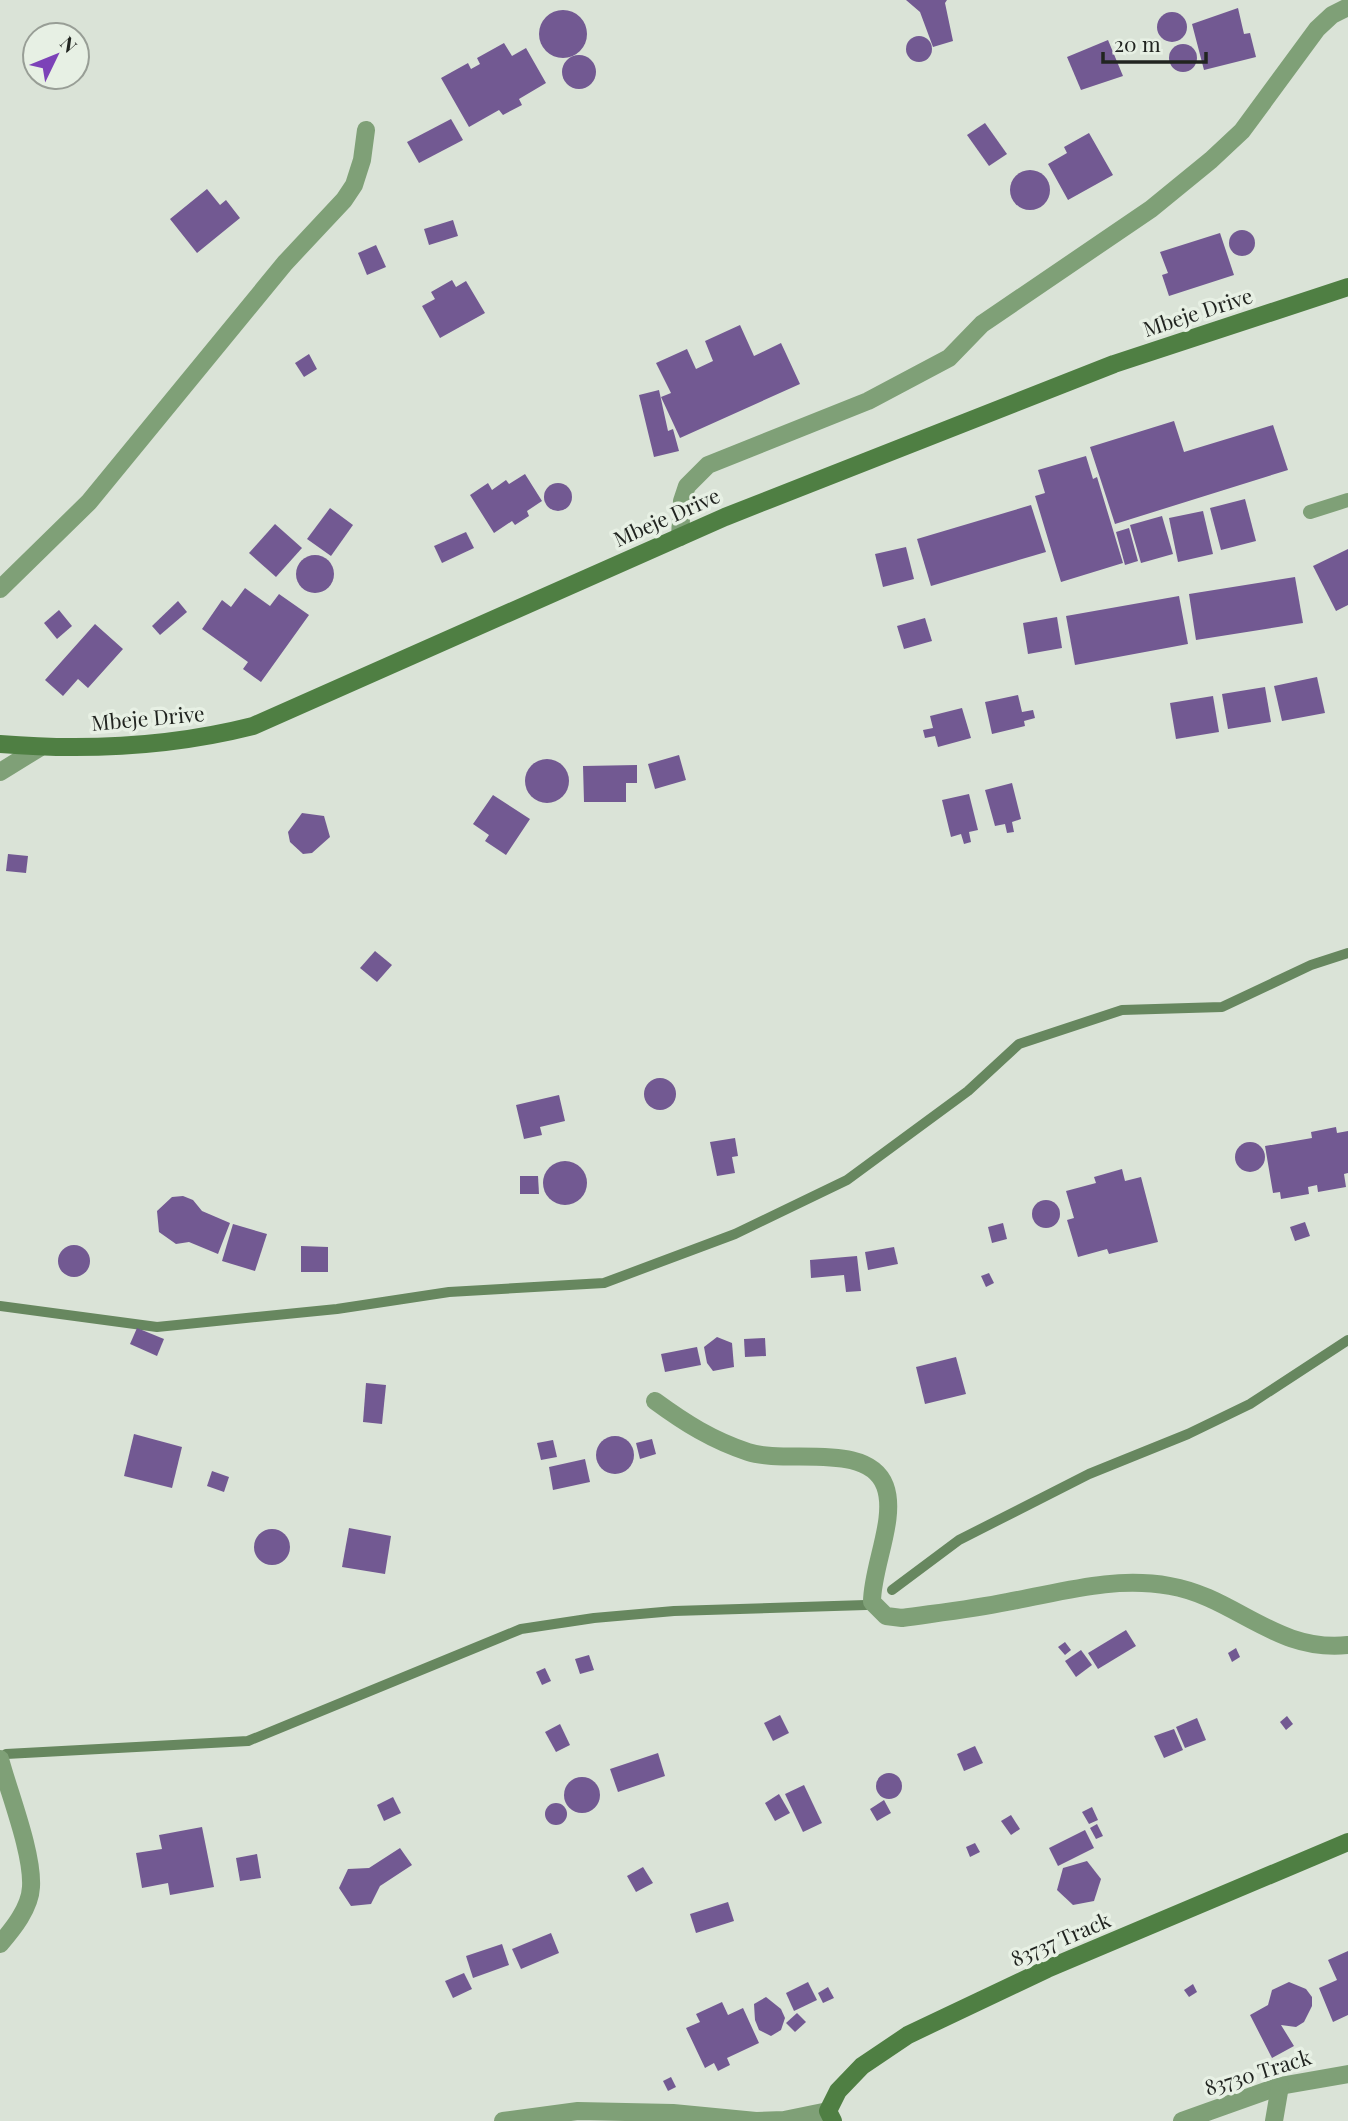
<svg xmlns="http://www.w3.org/2000/svg" width="1348" height="2121" font-family="'Playfair Display',serif">
	<rect width="100%" height="100%" fill="#dae3d7"/>
	<g fill="none" stroke-linecap="round" stroke-linejoin="round">
		<g stroke="#67875f" stroke-width="10">
			<polyline points="0,1306 157,1327 337,1309 449,1292 604,1283 735,1234 847,1180 968,1091 1019,1044 1122,1010 1222,1007 1311,965 1348,953"/>
			<polyline points="892,1590 959,1540 1089,1474 1188,1434 1250,1404 1348,1340"/>
			<polyline points="6,1754 248,1741 521,1629 594,1618 674,1611 866,1605"/>
		</g>
	</g>
	<g fill="#725992">
		<polygon points="906,0 947,0 945,3 953,41 933,47 920,12"/>
		<polygon points="1238,8 1244,34 1250,33 1256,57 1204,70 1192,24"/>
		<circle cx="563" cy="34" r="24"/>
		<circle cx="1172" cy="27" r="15"/>
		<circle cx="919" cy="49" r="13"/>
		<polygon points="1108,40 1123,76 1081,90 1067,57"/>
		<polygon points="504,43 512,56 526,48 546,83 519,99 522,105 503,115 499,110 469,127 441,78 468,63 471,69 480,64 477,58"/>
		<circle cx="1183" cy="58" r="14"/>
		<circle cx="579" cy="72" r="17"/>
		<polygon points="451,119 463,140 419,163 407,142"/>
		<polygon points="985,123 1007,154 989,166 967,135"/>
		<polygon points="1089,133 1113,175 1068,200 1048,164 1067,153 1064,147"/>
		<circle cx="1030" cy="190" r="20"/>
		<polygon points="207,189 220,205 226,200 240,218 197,253 170,219"/>
		<polygon points="453,220 458,236 429,245 424,229"/>
		<circle cx="1242" cy="243" r="13"/>
		<polygon points="1220,233 1234,275 1169,296 1162,275 1168,273 1160,252"/>
		<polygon points="376,245 386,267 367,275 358,253"/>
		<polygon points="452,280 456,287 466,281 485,313 440,338 422,306 435,299 431,292"/>
		<polygon points="740,325 754,356 781,343 800,384 680,438 661,397 671,393 656,363 687,349 696,369 713,361 705,341"/>
		<polygon points="309,354 317,369 304,377 295,363"/>
		<polygon points="659,390 668,431 673,429 679,451 654,457 639,395"/>
		<polygon points="1174,421 1184,452 1273,425 1288,470 1115,524 1090,447"/>
		<polygon points="1086,456 1093,479 1097,477 1123,563 1061,582 1035,496 1045,493 1038,470"/>
		<polygon points="525,474 542,501 527,511 529,516 515,525 512,521 494,533 470,495 488,483 492,490 506,480 509,484"/>
		<circle cx="558" cy="497" r="14"/>
		<polygon points="1245,499 1256,541 1221,550 1210,508"/>
		<polygon points="1031,505 1046,552 931,586 917,539"/>
		<polygon points="330,508 353,525 331,556 307,539"/>
		<polygon points="1203,511 1213,554 1178,562 1169,518"/>
		<polygon points="1162,516 1173,554 1141,563 1130,525"/>
		<polygon points="275,524 302,548 276,577 249,553"/>
		<polygon points="1129,528 1138,561 1125,565 1116,532"/>
		<polygon points="466,532 474,548 442,563 434,546"/>
		<polygon points="906,547 914,579 883,587 875,554"/>
		<polygon points="1348,549 1348,605 1336,611 1313,566"/>
		<circle cx="315" cy="574" r="19"/>
		<polygon points="1295,577 1303,623 1196,640 1189,594"/>
		<polygon points="245,588 270,606 279,594 309,615 261,682 243,669 248,662 202,629 222,600 231,607"/>
		<polygon points="1179,596 1188,644 1075,665 1066,616"/>
		<polygon points="178,601 187,612 160,635 152,626"/>
		<polygon points="59,610 72,626 57,639 44,623"/>
		<polygon points="1057,617 1062,648 1028,654 1023,623"/>
		<polygon points="925,618 932,641 904,649 897,626"/>
		<polygon points="95,624 123,649 88,688 78,679 63,696 45,680"/>
		<polygon points="1317,677 1325,713 1282,721 1274,686"/>
		<polygon points="1265,687 1271,722 1228,729 1222,694"/>
		<polygon points="1018,695 1022,712 1033,710 1035,718 1024,721 1025,726 992,734 985,702"/>
		<polygon points="1213,696 1219,732 1176,739 1170,703"/>
		<polygon points="962,708 971,738 938,747 935,736 925,738 923,730 933,728 930,716"/>
		<polygon points="679,755 686,780 655,789 648,764"/>
		<circle cx="547" cy="781" r="22"/>
		<polygon points="637,765 637,783 626,783 626,802 584,802 583,766"/>
		<polygon points="1012,783 1021,819 1012,822 1014,832 1007,833 1005,824 995,826 985,790"/>
		<polygon points="969,794 978,830 969,832 971,842 964,844 961,834 951,837 942,800"/>
		<polygon points="493,795 530,819 506,855 485,841 489,835 473,824"/>
		<polygon points="302,813 324,816 330,837 312,853 303,854 290,842 288,832"/>
		<polygon points="8,854 28,856 26,873 6,871"/>
		<polygon points="375,951 392,965 377,982 360,968"/>
		<circle cx="660" cy="1094" r="16"/>
		<polygon points="559,1095 565,1121 540,1127 542,1135 524,1139 516,1105"/>
		<polygon points="1336,1127 1337,1133 1348,1131 1348,1173 1344,1174 1346,1187 1318,1192 1317,1185 1308,1187 1309,1194 1281,1199 1280,1192 1273,1193 1265,1146 1312,1138 1311,1132"/>
		<polygon points="735,1138 738,1156 732,1157 735,1173 717,1176 710,1142"/>
		<circle cx="1250" cy="1157" r="15"/>
		<circle cx="565" cy="1183" r="22"/>
		<polygon points="1122,1169 1125,1181 1141,1177 1158,1242 1109,1254 1107,1249 1078,1257 1067,1220 1074,1218 1066,1191 1096,1183 1094,1177"/>
		<polygon points="520,1176 538,1176 539,1194 520,1194"/>
		<polygon points="183,1196 193,1200 202,1211 230,1223 218,1254 189,1242 176,1244 159,1232 157,1211 172,1197"/>
		<circle cx="1046" cy="1214" r="14"/>
		<polygon points="1305,1222 1310,1236 1295,1241 1290,1227"/>
		<polygon points="1003,1223 1007,1239 992,1243 988,1227"/>
		<polygon points="233,1224 267,1234 255,1271 222,1261"/>
		<circle cx="74" cy="1261" r="16"/>
		<polygon points="301,1246 328,1247 328,1272 301,1272"/>
		<polygon points="894,1247 898,1264 868,1270 865,1252"/>
		<polygon points="857,1256 861,1291 846,1292 844,1275 811,1278 810,1260"/>
		<polygon points="989,1273 994,1283 986,1287 981,1276"/>
		<polygon points="137,1328 164,1339 157,1356 130,1344"/>
		<polygon points="717,1337 732,1343 734,1367 713,1371 707,1363 704,1347"/>
		<polygon points="765,1338 766,1356 745,1357 744,1339"/>
		<polygon points="697,1347 701,1365 665,1372 661,1354"/>
		<polygon points="956,1357 966,1394 925,1404 916,1367"/>
		<polygon points="366,1383 386,1385 382,1424 363,1422"/>
		<polygon points="134,1434 182,1447 172,1488 124,1476"/>
		<circle cx="615" cy="1455" r="19"/>
		<polygon points="652,1439 656,1454 640,1459 636,1443"/>
		<polygon points="553,1440 557,1457 541,1460 537,1443"/>
		<polygon points="585,1459 590,1482 553,1490 549,1467"/>
		<polygon points="212,1471 229,1477 224,1492 207,1486"/>
		<polygon points="349,1528 391,1536 385,1574 342,1567"/>
		<circle cx="272" cy="1547" r="18"/>
		<polygon points="1126,1630 1136,1646 1098,1669 1088,1653"/>
		<polygon points="1065,1642 1071,1650 1065,1655 1058,1647"/>
		<polygon points="1236,1648 1240,1657 1232,1662 1228,1653"/>
		<polygon points="1081,1650 1092,1665 1076,1677 1065,1661"/>
		<polygon points="589,1655 594,1670 580,1674 575,1659"/>
		<polygon points="545,1668 551,1681 542,1685 536,1672"/>
		<polygon points="780,1715 789,1733 773,1741 764,1723"/>
		<polygon points="1287,1716 1293,1724 1286,1730 1280,1722"/>
		<polygon points="1197,1718 1206,1740 1185,1748 1176,1727"/>
		<polygon points="560,1724 570,1745 556,1752 545,1732"/>
		<polygon points="1174,1729 1183,1750 1164,1758 1154,1736"/>
		<polygon points="975,1746 983,1763 964,1771 957,1754"/>
		<polygon points="658,1753 665,1776 618,1792 610,1769"/>
		<circle cx="889" cy="1786" r="13"/>
		<circle cx="582" cy="1795" r="18"/>
		<polygon points="804,1785 822,1823 803,1832 785,1794"/>
		<polygon points="779,1794 790,1813 775,1821 765,1803"/>
		<polygon points="393,1797 401,1813 384,1821 377,1805"/>
		<polygon points="884,1800 891,1813 877,1821 870,1809"/>
		<circle cx="556" cy="1814" r="11"/>
		<polygon points="1092,1807 1098,1820 1089,1824 1082,1812"/>
		<polygon points="1011,1815 1020,1829 1011,1835 1001,1821"/>
		<polygon points="1097,1824 1103,1836 1096,1839 1090,1828"/>
		<polygon points="202,1827 214,1887 170,1895 168,1883 142,1888 136,1853 162,1849 159,1835"/>
		<polygon points="1085,1830 1094,1848 1058,1866 1049,1848"/>
		<polygon points="975,1843 980,1852 970,1857 966,1847"/>
		<polygon points="400,1848 412,1865 380,1886 371,1904 351,1906 339,1888 348,1869 369,1868"/>
		<polygon points="257,1854 261,1878 240,1881 236,1858"/>
		<polygon points="1087,1861 1101,1879 1094,1901 1073,1905 1057,1890 1063,1868"/>
		<polygon points="643,1867 653,1883 636,1892 627,1876"/>
		<polygon points="728,1902 734,1921 696,1933 690,1914"/>
		<polygon points="551,1933 559,1953 521,1969 512,1949"/>
		<polygon points="502,1944 509,1965 473,1978 466,1956"/>
		<polygon points="1348,1951 1348,2015 1333,2022 1319,1988 1337,1980 1328,1960"/>
		<polygon points="464,1973 472,1989 453,1998 445,1981"/>
		<polygon points="808,1982 817,2000 794,2011 786,1993"/>
		<polygon points="1289,1982 1306,1989 1312,1997 1312,2006 1304,2022 1296,2027 1281,2025 1294,2046 1272,2058 1250,2015 1268,2005 1272,1990"/>
		<polygon points="1193,1984 1197,1992 1189,1997 1184,1990"/>
		<polygon points="828,1987 834,1998 823,2003 818,1993"/>
		<polygon points="766,1997 781,2009 785,2018 781,2030 771,2036 759,2030 755,2020 754,2004"/>
		<polygon points="722,2002 728,2015 743,2008 759,2043 727,2058 730,2065 718,2071 714,2063 705,2068 686,2028 700,2022 696,2014"/>
		<polygon points="797,2013 806,2022 795,2032 786,2023"/>
		<polygon points="671,2077 676,2087 668,2091 663,2081"/>
	</g>
	<g fill="none" stroke-linecap="round" stroke-linejoin="round">
		<polyline stroke="#7fa077" stroke-width="14" points="1310,512 1348,500"/>
		<g stroke="#7fa077" stroke-width="18">
			<polyline points="680,537 682,501 687,486 708,465 868,401 949,358 982,324 1151,209 1211,160 1242,131 1317,29 1332,15 1348,7"/>
			<polyline points="0,589 89,502 285,263 344,200 354,185 362,160 366,130"/>
			<polyline points="0,772 39,748"/>
			<path d="M655 1401C685 1423 712 1440 748 1452 787 1465 868 1441 885 1486 897 1518 872 1567 872 1602L886 1616 902 1618C937 1613 973 1609 1007 1602 1063 1592 1113 1576 1170 1586 1235 1597 1276 1653 1348 1645"/>
			<path d="M0 1759C9 1793 33 1853 31 1887 30 1908 13 1929 0 1944"/>
			<polyline points="503,2121 578,2111 673,2113 756,2121 784,2120 828,2111"/>
			<polyline points="1182,2121 1280,2086 1348,2074"/>
			<polyline points="1274,2121 1280,2086"/>
		</g>
		<g stroke="#4f7f43" stroke-width="18">
			<path d="M0 744C86 751 170 747 253 726L725 517 1114 364 1348 287"/>
			<polyline points="833,2121 828,2111 838,2091 862,2066 908,2035 1047,1969 1348,1842"/>
		</g>
	</g>
	<g text-anchor="middle" stroke-width="7" stroke-linejoin="round" paint-order="stroke">
		<g font-size="21" fill="#212420" stroke="#e7f0e4">
			<text transform="translate(1198 313) rotate(-18)" y="7">Mbeje Drive</text>
			<text transform="translate(667 518) rotate(-24)" y="7">Mbeje Drive</text>
			<text transform="translate(148 719) rotate(-5)" y="7">Mbeje Drive</text>
			<text transform="translate(1061 1940) rotate(-23)" y="7">83737 Track</text>
			<text transform="translate(1258 2073) rotate(-17)" y="7">83730 Track</text>
		</g>
	</g>
	<g transform="translate(56 56) rotate(47)"><circle r="33" fill="#e7f0e4" stroke="#989e96" stroke-width="2"/>
	<path d="M0-5L12 26L0 18L-12 26Z" fill="#7c42b8"/>
	<text y="-10" font-size="19" font-weight="bold" text-anchor="middle" fill="#212420">N</text>
	</g>
	<path d="M1103 52v10h103v-10" fill="none" stroke="#212420" stroke-width="3.5"/>
	<text x="1114" y="52" font-size="21" fill="#212420" stroke="#e7f0e4" stroke-width="5" paint-order="stroke">20 m</text>
</svg>
